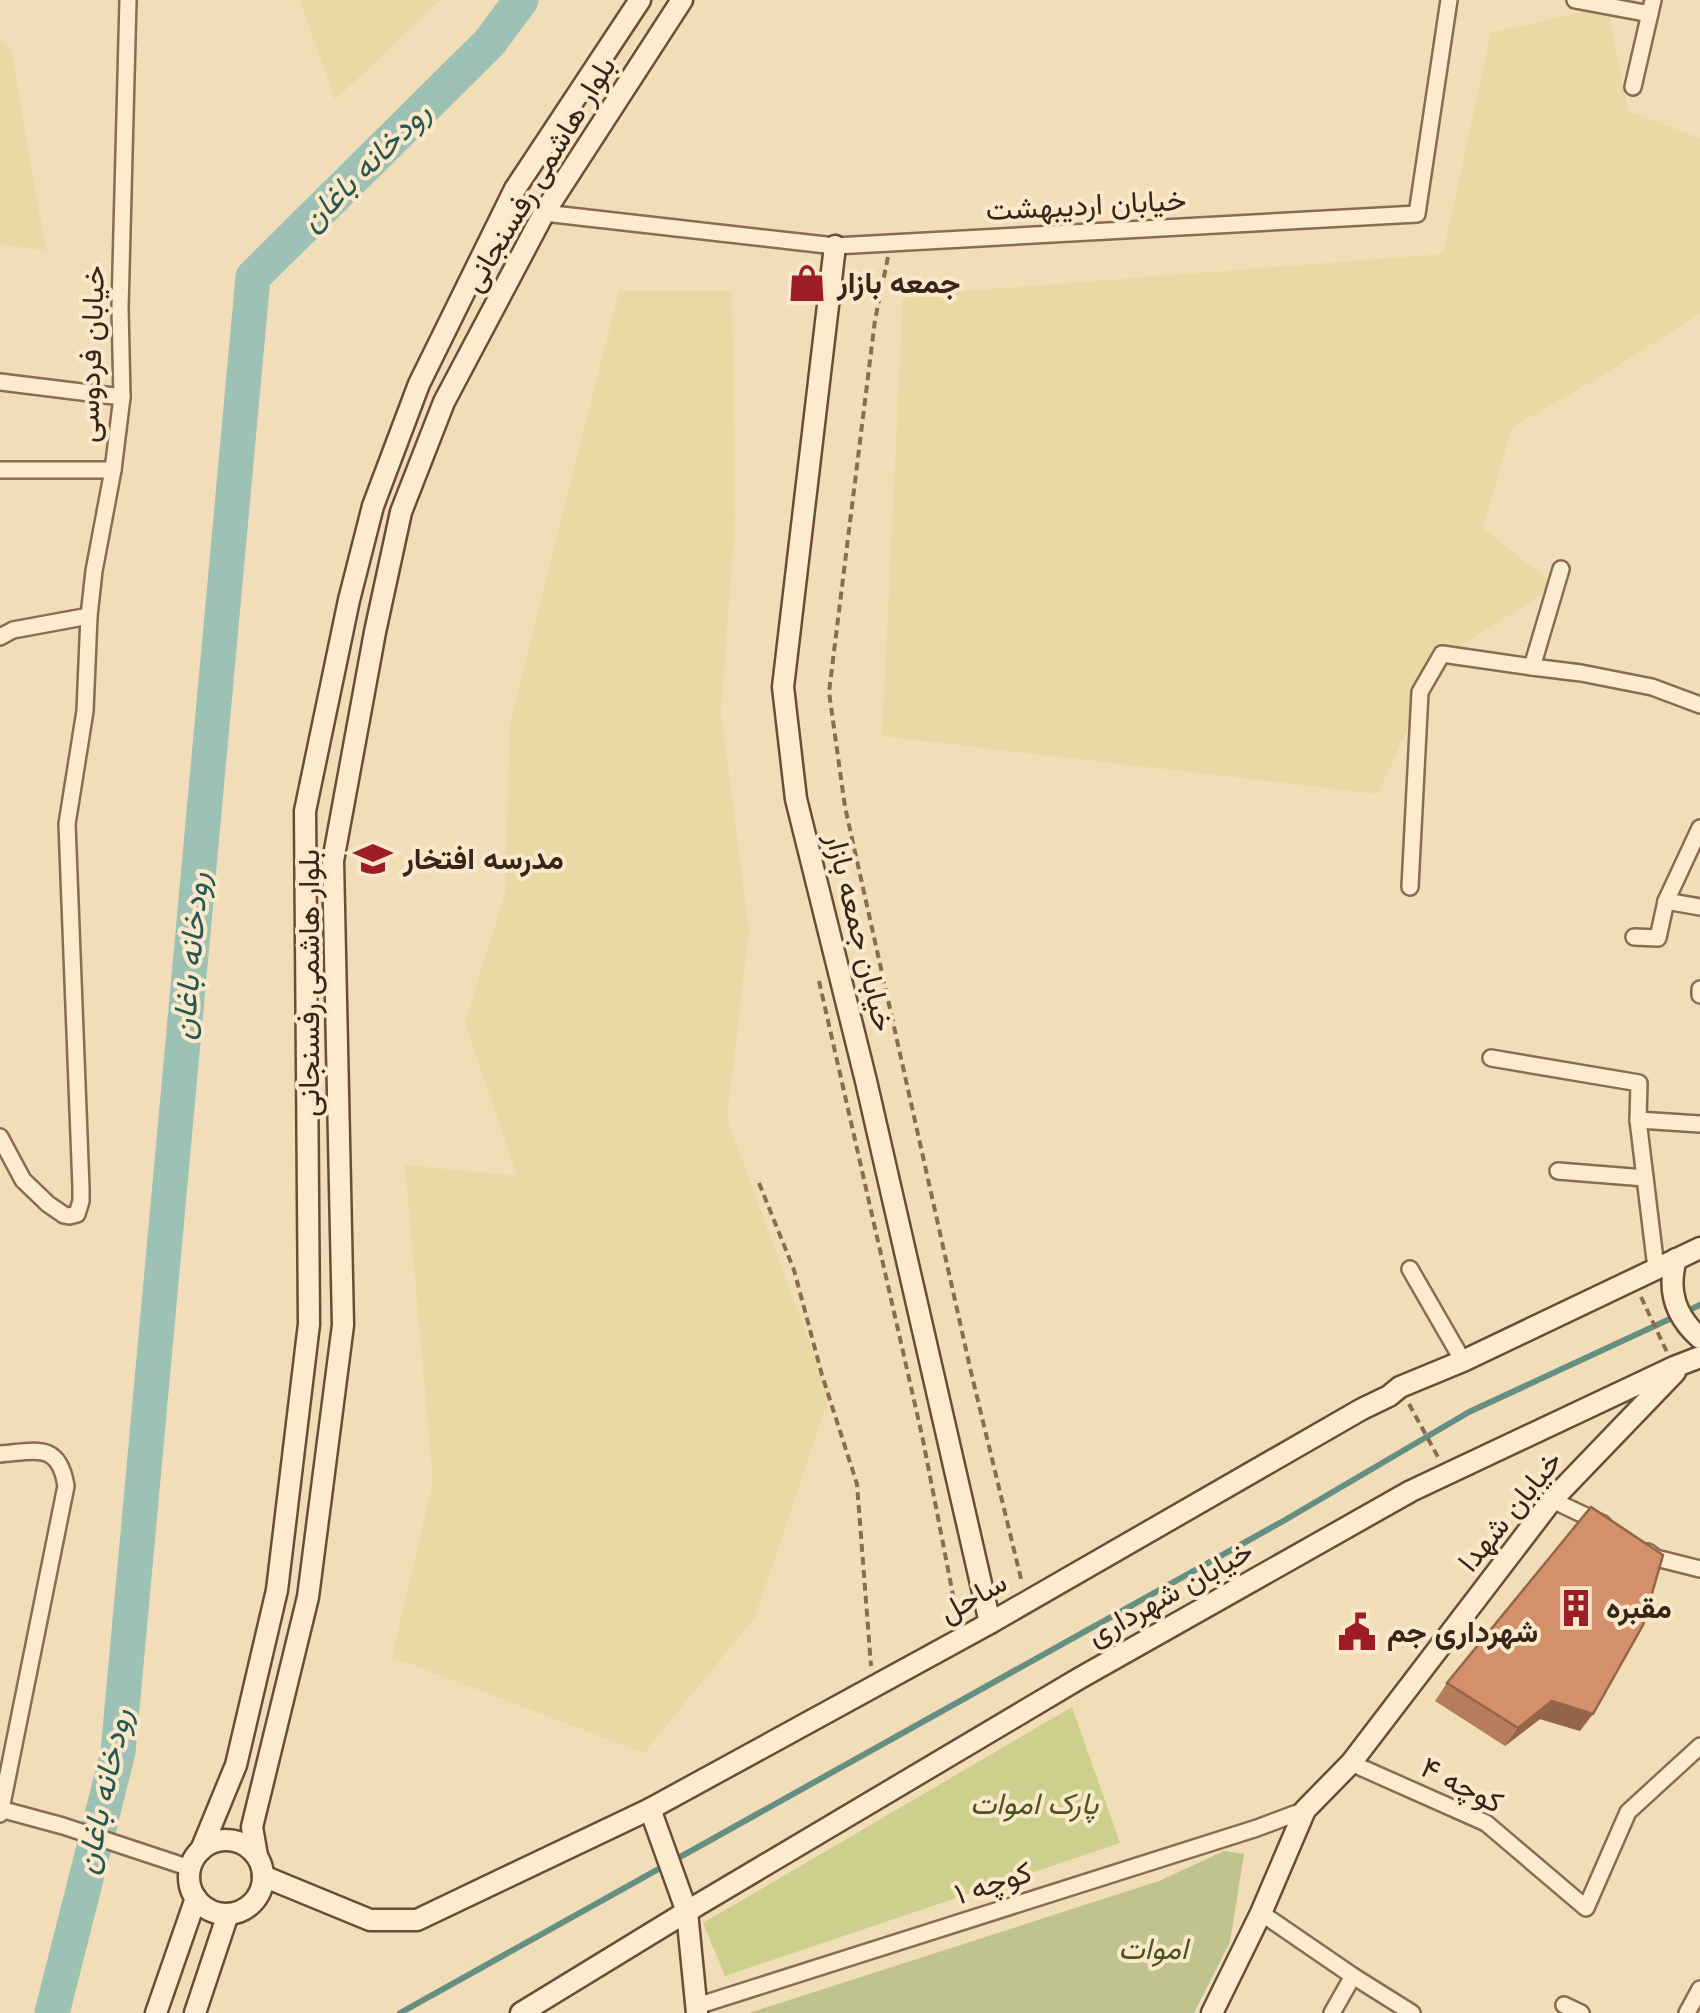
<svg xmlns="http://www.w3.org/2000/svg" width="1700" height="2013" font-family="'Noto Serif',Vazirmatn,serif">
	<rect width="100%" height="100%" fill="#f2ddb9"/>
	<g fill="#e8d9a5">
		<polygon points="300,0 440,0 335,100"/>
		<polygon points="1607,6 1628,111 1700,138 1700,313 1610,371 1512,427 1483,528 1556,586 1440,658 1378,794 882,736 903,296 1443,254 1491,33"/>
		<polygon points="0,40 11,49 46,251 0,244"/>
		<polygon points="619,291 732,291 735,522 721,713 749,930 727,1119 829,1396 755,1617 644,1753 392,1657 433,1482 405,1165 517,1176 465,1022 505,894 510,724"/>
	</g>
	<polygon fill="#ccd08c" points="1072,1707 1120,1843 725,1976 703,1923"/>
	<polygon fill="#c0c38d" points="1224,1851 1244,1854 1230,1942 1194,2013 749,2013 1159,1881"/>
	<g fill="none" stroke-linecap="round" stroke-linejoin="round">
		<polyline stroke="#658f82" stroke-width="6" points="400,2013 1285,1520 1469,1412 1700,1305"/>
		<polyline stroke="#9ec1b5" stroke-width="35" points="52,2013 118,1752 253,277 490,42 521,0"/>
		<g stroke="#896c52" stroke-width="20">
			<g id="street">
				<polyline points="1575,0 1650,14"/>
				<polyline points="1633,87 1653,0"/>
				<polyline points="544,213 835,246 1417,214 1449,0"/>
				<polyline points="0,382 122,397"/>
				<polyline points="0,470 113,470"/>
				<polyline points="1561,569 1532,667 1581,673 1652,687 1700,705"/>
				<polyline points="0,637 13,630 89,616 94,571 113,470 122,397 120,308 128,0"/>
				<polyline points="1700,828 1666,901 1700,907"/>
				<polyline points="1410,887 1420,692 1442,654 1532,667"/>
				<polyline points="1634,937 1658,938 1666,901"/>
				<polyline points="1700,989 1700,995"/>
				<polyline points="1491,1058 1639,1083 1638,1120 1700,1124"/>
				<polyline points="1638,1120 1656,1268"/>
				<polyline points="0,1137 23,1180 48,1204 64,1215 69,1216 77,1214 81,1201 81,1188 67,824 85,711 89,616"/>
				<polyline points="1558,1171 1645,1178"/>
				<polyline points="1410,1269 1463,1361"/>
				<path d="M0 1454C37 1451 59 1442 66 1486L0 1814"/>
				<polyline points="1552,1500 1603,1524"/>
				<polyline points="1648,1552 1656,1558 1700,1569"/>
				<polyline points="1351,1763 1486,1823 1586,1908 1628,1812 1700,1746"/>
				<polyline points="0,1809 63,1826 190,1868"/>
				<polyline points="1261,1913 1353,1976 1412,2013"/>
				<polyline points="1564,2005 1581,2013"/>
				<polyline points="697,2006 1257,1828 1305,1810"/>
				<polyline points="1332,2013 1353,1976"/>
				<polyline points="1687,2013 1700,1989"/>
			</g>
		</g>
		<g stroke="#6b4d36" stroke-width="25">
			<g id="secondary">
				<polyline points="835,246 783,687 796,799 866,1081 990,1623"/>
				<path d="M1676 1259C1667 1291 1675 1316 1700 1338"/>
				<polyline points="650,1809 687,1912 697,2013"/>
				<circle cx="226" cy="1877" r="37"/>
				<polyline points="201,1850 236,1765 277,1590 309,1324 305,811 349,600 373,506 419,384 515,189 640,0"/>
				<polyline points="257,1856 252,1827 308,1597 343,1325 333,861 375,632 401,512 444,402 544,213 682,0"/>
				<polyline points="263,1876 370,1920 417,1920 650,1809 990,1623 1362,1409 1389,1396 1400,1387 1463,1361 1700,1248"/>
				<polyline points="156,2013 196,1898"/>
				<polyline points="195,2013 228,1914"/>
				<polyline points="521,2013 696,1906 1080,1678 1411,1491 1674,1367 1700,1357"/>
				<polyline points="1212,2013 1261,1913 1305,1810 1351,1763 1552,1500 1675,1372"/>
			</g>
		</g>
		<g stroke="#896c52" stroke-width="4" stroke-dasharray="8 5" stroke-linecap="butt">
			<polyline points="888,257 875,320 829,692 845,807 971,1372 1022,1583"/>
			<polyline points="819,981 923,1440 958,1621"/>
			<polyline points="759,1183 794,1270 822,1375 857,1484 871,1666"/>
			<polyline points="1641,1297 1667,1352"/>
			<polyline points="1409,1404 1438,1457"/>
		</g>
		<use href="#street" stroke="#fcebcc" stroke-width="15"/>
		<use href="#secondary" stroke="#fcebcc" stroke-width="20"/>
	</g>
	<polygon fill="#b67c5b" points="1447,1683 1580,1731 1540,1719 1505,1746 1435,1701"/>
	<polygon fill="#94654a" points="1552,1701 1593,1714 1580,1731 1540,1719 1505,1746 1518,1728"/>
	<polygon fill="#d4906a" stroke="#94654a" stroke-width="2.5" points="1591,1507 1663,1555 1643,1625 1593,1714 1552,1701 1518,1728 1447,1683"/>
	<defs>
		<g id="shop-bare" transform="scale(3)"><path d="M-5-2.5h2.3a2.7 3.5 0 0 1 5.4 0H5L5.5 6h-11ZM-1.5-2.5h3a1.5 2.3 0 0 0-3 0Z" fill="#9e1d25" stroke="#f9e8c9" stroke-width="2.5" paint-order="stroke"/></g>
		<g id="school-bare" transform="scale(3)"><path d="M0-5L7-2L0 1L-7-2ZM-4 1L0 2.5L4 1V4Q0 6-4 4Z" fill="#9e1d25" stroke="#f9e8c9" stroke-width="2.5" paint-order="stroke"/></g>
		<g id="building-bare" transform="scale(3)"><path d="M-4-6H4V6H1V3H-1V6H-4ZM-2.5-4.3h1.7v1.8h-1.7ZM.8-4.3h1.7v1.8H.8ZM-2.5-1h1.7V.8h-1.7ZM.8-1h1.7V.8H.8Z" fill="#9e1d25" stroke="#f9e8c9" stroke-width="2.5" paint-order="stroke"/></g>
		<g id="civic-bare" transform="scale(3)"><path d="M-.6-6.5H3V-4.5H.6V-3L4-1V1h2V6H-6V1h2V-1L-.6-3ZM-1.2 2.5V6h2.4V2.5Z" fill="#9e1d25" stroke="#f9e8c9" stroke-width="2.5" paint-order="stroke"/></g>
	</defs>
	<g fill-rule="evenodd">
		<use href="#shop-bare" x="807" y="283"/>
		<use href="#school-bare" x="373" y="859"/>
		<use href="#building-bare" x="1576" y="1608"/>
		<use href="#civic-bare" x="1357" y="1632"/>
	</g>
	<g text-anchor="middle" stroke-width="8" stroke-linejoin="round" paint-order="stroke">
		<g font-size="30" fill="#362519" stroke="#f9e8c9">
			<text transform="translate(539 174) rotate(-59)" y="10">بلوار هاشمی رفسنجانی</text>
			<text transform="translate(1086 205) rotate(-3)" y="10">خیابان اردیبهشت</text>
			<text transform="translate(91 354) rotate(-88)" y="10">خیابان فردوسی</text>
			<text transform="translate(860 932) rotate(76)" y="10">خیابان جمعه بازار</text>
			<text transform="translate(309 983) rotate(-90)" y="10">بلوار هاشمی رفسنجانی</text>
			<text transform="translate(1510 1511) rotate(-51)" y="10">خیابان شهدا</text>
			<text transform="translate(1170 1593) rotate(-29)" y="10">خیابان شهرداری</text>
			<text transform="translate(973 1597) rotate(-29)" y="10">ساحل</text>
			<text transform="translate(1462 1785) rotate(27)" y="10">کوچه ۴</text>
			<text transform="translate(993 1883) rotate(-18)" y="10">کوچه ۱</text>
		</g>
		<g font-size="30" font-weight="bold" fill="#362519" stroke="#f9e8c9" text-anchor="start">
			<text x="837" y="293">جمعه بازار</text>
			<text x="403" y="869">مدرسه افتخار</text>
			<text x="1606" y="1618">مقبره</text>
			<text x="1387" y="1642">شهرداری جم</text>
		</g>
		<g font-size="30" font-style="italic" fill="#4a551d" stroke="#f9e8c9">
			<text x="1034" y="1814">پارک اموات</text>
			<text x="1153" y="1959">اموات</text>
		</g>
		<g font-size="32" font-style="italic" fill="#265852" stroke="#f9e8c9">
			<text transform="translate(365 166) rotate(-45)" y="11">رودخانه باغان</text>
			<text transform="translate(190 956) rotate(-85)" y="11">رودخانه باغان</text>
			<text transform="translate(103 1791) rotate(-78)" y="11">رودخانه باغان</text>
		</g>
	</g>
</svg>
